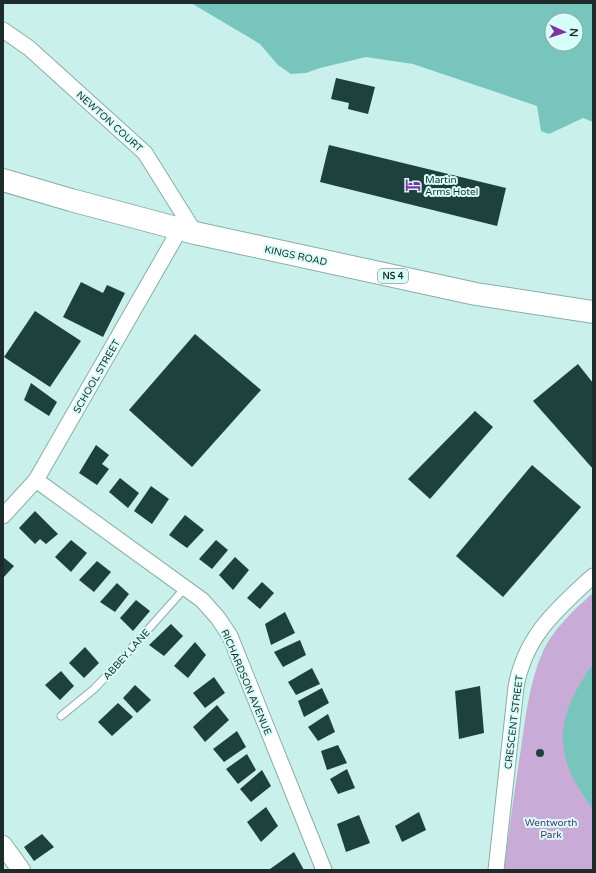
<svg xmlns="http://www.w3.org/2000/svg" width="596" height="873" font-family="'Varela Round',sans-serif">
	<rect width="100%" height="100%" fill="#c9f0eb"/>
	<path fill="#c8acd7" d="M593 593V870H504C509 832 514 793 520 755 525 721 529 683 543 651 554 628 575 609 593 593Z"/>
	<g fill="#78c5bd" fill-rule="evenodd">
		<path d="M191 3H593V122L583 118 549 134 541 131 537 106 413 64 366 57 320 68 306 73 291 74 278 65 260 44ZM552 20H576V44H552Z"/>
		<path d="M593 664V810C586 799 578 788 572 776 552 733 568 699 593 664Z"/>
	</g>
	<g fill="#1e413d">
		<polygon points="336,78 375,87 368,114 348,109 349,103 331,99"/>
		<polygon points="329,145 506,188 497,226 320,182"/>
		<polygon points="81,282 103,293 107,285 125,293 103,337 63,317"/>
		<polygon points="35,311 81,341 50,387 4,357"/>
		<polygon points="195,334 261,390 192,467 129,410"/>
		<polygon points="578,364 593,383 593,469 533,401"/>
		<polygon points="31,383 57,402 49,416 24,400"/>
		<polygon points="475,411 493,427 430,499 408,479"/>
		<polygon points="96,445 109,455 102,464 109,469 97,485 79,473"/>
		<polygon points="532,465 581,507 503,597 456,556"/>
		<polygon points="120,478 139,493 128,508 109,492"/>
		<polygon points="151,486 169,499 152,524 134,511"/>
		<polygon points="35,511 58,534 46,544 40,539 35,544 19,528"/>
		<polygon points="185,515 204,530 187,548 169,535"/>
		<polygon points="71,540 87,553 71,572 55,557"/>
		<polygon points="216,540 228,550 212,569 199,559"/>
		<polygon points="3,557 14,566 3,578"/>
		<polygon points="235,557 249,570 233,590 219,575"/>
		<polygon points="97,561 111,572 94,592 79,580"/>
		<polygon points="262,582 274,593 260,609 247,598"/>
		<polygon points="117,583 129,594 115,612 100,602"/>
		<polygon points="136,600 150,611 133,631 120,618"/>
		<polygon points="285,612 295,633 271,645 265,624"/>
		<polygon points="171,624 183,636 164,656 149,645"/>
		<polygon points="300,640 306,655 283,667 274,652"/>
		<polygon points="195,642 206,655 188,678 174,666"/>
		<polygon points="85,647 99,663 84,678 69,663"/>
		<polygon points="312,668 320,684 296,695 288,682"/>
		<polygon points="61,671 74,686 60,700 45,685"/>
		<polygon points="214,677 225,693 205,708 193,693"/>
		<polygon points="135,685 151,700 137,713 123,698"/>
		<polygon points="480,686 484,733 459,739 455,691"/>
		<polygon points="322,688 329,703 304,717 298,701"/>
		<polygon points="118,703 133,717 112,736 98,722"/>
		<polygon points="217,705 229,720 205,742 193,727"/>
		<polygon points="328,714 335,732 318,741 308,727"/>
		<polygon points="237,731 246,747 224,762 213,749"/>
		<polygon points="338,745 347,763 327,770 321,751"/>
		<circle cx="540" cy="753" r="4"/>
		<polygon points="247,754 256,770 238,784 226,769"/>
		<polygon points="347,769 355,788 338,794 330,779"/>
		<polygon points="262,770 271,786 251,802 240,789"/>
		<polygon points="266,807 278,826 261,842 247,822"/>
		<polygon points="419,812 426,830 402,842 395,826"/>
		<polygon points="359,815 370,843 346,852 337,824"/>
		<polygon points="42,834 54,847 34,861 24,847"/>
		<polygon points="294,852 304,870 271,870 270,869"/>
	</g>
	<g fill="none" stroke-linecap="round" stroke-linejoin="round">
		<g stroke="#89ada9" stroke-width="9">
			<polyline id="service" points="61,716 94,689 112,670 185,588"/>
		</g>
		<g stroke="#89ada9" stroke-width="17">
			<g id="minor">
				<polyline points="3,30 29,48 145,153 195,233"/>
				<polyline points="36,480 202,600 218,618 230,636 324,870"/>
				<polyline points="3,516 36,480 180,229"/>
				<path d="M496 870 516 687C525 636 557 609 593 576"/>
			</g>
		</g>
		<g stroke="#89ada9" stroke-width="20">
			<polyline id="tertiary" points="3,845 21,870"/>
		</g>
		<g stroke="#89ada9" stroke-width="24">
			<polyline id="primary" points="3,180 71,200 195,233 476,294 593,312"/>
		</g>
		<use href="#service" stroke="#fff" stroke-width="7"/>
		<use href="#minor" stroke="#fff" stroke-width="15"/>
		<use href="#tertiary" stroke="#fff" stroke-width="18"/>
		<use href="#primary" stroke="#fff" stroke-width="22"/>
	</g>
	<defs>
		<g id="hotel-bare" transform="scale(1.2)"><path d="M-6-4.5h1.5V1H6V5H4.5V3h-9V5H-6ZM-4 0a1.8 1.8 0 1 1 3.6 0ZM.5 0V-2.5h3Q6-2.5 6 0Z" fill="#8032a3" stroke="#d7fdf8" stroke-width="2.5" paint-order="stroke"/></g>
	</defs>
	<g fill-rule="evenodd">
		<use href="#hotel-bare" x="413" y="185"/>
	</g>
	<g text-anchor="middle" stroke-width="4" stroke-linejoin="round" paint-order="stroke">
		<rect fill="#d7fdf8" stroke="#556b68" stroke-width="1" x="378" y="269" width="30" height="14" rx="3"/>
		<g font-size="9" font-weight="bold" fill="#1d2c2a">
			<text x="393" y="279">NS 4</text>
		</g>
		<g font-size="10" fill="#1d2c2a" stroke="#d7fdf8">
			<text transform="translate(110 121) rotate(42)" y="4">NEWTON COURT</text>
			<text transform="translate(296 255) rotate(12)" y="4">KINGS ROAD</text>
			<text transform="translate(96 376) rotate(-60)" y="4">SCHOOL STREET</text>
			<text transform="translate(126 654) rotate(-48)" y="4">ABBEY LANE</text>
			<text transform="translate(247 682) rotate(67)" y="4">RICHARDSON AVENUE</text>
			<text transform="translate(513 722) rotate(-83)" y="4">CRESCENT STREET</text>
		</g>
		<g font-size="10" fill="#1d2c2a" stroke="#d7fdf8" text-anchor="start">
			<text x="425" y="183">Martin<tspan x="425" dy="12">Arms Hotel</tspan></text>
		</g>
		<g font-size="10" fill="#59306d" stroke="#d7fdf8">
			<text x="551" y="826">Wentworth<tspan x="551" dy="12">Park</tspan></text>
		</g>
	</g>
	<rect width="596" height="873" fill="none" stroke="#1d2c2a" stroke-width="8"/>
	<g transform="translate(564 32) rotate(93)"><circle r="19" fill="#d7fdf8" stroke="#8da9a6"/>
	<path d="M0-3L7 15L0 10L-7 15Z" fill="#8032a3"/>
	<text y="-6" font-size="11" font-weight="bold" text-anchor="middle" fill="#1d2c2a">N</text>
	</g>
</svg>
